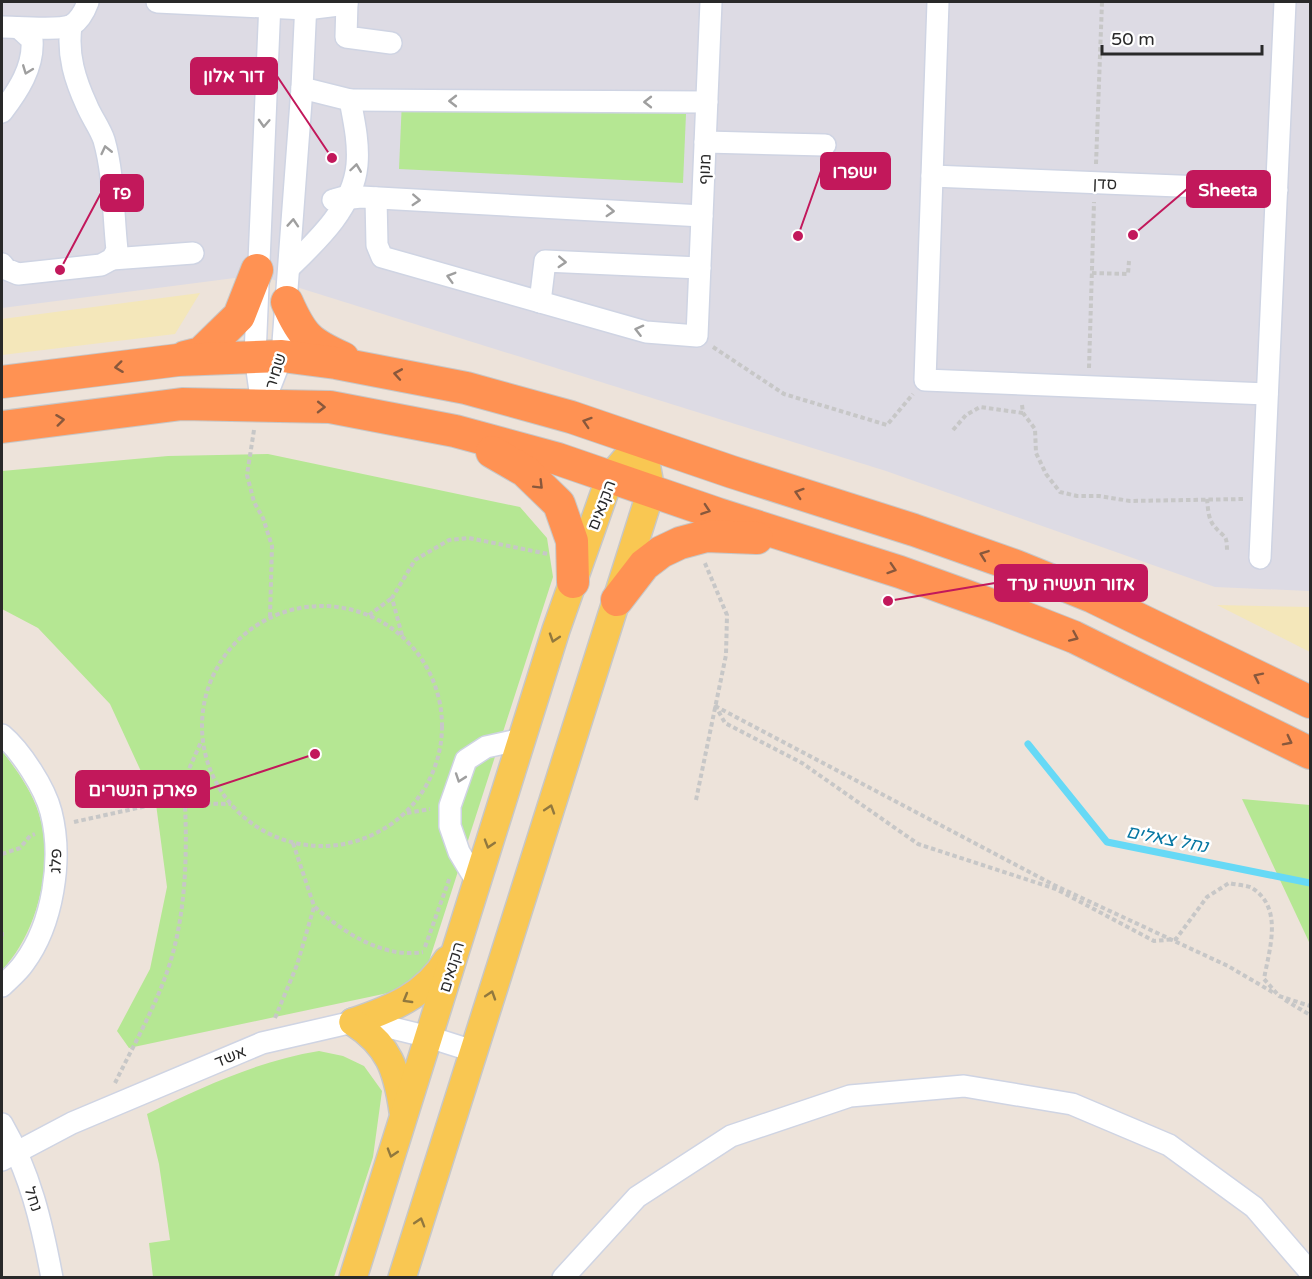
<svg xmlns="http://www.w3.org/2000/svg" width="1312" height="1279" font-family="'Varela Round','Noto Sans Hebrew',sans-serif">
	<rect width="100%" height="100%" fill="#ede3da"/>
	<polygon fill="#dddbe4" points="2,2 1310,2 1310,591 1215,587 886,471 258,275 2,308"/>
	<g fill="#b5e793">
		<polygon points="402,100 686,114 683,183 399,169"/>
		<polygon points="268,454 520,507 547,538 553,577 421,986 129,1048 117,1031 150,969 167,887 156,804 110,704 38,628 2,609 2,471 168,456"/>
		<path d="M2 751C16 769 32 791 39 814 55 863 37 934 2 970Z"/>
		<polygon points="1242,799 1310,805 1310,944"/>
		<path d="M319 1051 343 1056 364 1066 382 1091 373 1157 334 1277H153L149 1243 170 1240 159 1164 147 1114C202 1087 258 1061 319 1051Z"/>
	</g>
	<g fill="#f4e7ba">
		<polygon points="200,293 175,334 2,355 2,319"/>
		<polygon points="1217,605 1310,607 1310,652"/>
	</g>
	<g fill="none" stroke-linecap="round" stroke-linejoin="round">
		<polyline stroke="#66d9f6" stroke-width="7" points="1028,744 1107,842 1310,883"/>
		<g stroke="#cfd4e3" stroke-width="24">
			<g id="minor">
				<polyline points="157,2 306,9 347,4"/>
				<polyline points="347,2 346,37 391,43"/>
				<polyline points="938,2 925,380 1267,394"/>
				<path d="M2 27C16 27 61 31 72 25 80 20 85 10 88 2"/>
				<polyline points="350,100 707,102"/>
				<path d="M2 112C18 91 34 67 32 40L19 28"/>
				<polyline points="705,142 825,145"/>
				<polyline points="932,176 1277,190"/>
				<polyline points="351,195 333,200 361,197 702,216"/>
				<polyline points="376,198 377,245 382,257 646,332 697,336 711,2"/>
				<polyline points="112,259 193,253"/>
				<path d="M2 264 6 269 18 274 101 265 112 259 117 250C113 214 114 175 104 140 100 128 92 118 87 106 75 80 67 55 71 26"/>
				<path d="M290 267C319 239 353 207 357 165 359 143 354 121 350 100L302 88"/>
				<polyline points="540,302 545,261 700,268"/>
				<polyline points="262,405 255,356 270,2"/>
				<polyline points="262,407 282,356 302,88 306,2"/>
				<polyline points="1260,558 1285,2"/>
				<path d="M2 735C21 751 45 788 51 812 63 859 53 924 24 963 18 972 9 979 2 986"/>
				<polyline points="477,882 459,852 450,826 450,806 466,760 486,747 522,739"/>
				<path d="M2 1124C30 1172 42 1224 52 1278"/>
				<polyline points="2,1160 72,1123 262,1043 353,1022 372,1023 429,1037 473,1051"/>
				<polyline points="563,1278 637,1197 731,1136 850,1096 964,1086 1072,1104 1169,1145 1254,1207 1310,1272"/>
			</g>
		</g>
		<g stroke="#c7c7c7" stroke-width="30">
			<g id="major">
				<path d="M353 1022C391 1009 425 996 447 960"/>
				<path d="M353 1022C389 1045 397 1070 403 1111"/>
				<polyline points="353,1278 556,630 610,477 642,440"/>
				<polyline points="402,1278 651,491 642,440"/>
			</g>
		</g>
		<g stroke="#c7c7c7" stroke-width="34">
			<g id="highway">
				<path d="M287 302C302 336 309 343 343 358"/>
				<polyline points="185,357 201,353 239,316 257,270"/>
				<polyline points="2,382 178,360 282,356 336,363 466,388 571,417 732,472 914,530 1016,566 1093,597 1310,702"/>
				<polyline points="2,427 182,404 330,407 455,431 558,459 718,514 900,572 1000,608 1074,637 1310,753"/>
				<polyline points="492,452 525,471 559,504 572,541 573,582"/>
				<polyline points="617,600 644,565 661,552 680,543 706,536 757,538"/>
			</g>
		</g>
		<g stroke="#c7c7c7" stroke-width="4" stroke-dasharray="4.5 3" stroke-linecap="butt">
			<polyline points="1096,164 1102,2"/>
			<polyline points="1092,273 1128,274 1129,261"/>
			<polyline points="713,347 784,394 887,425 913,394"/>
			<polyline points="1089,368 1094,202"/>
			<polyline points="1022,405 1023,413 1035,429 1036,453 1046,474 1060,492 1077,496 1099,496 1130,501 1244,499"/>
			<polyline points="254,430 247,475 254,502 263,518 272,546 270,616"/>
			<polyline points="953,430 966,415 980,407 1023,413"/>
			<path d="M1207 499C1208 508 1208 520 1215 527 1225 539 1227 533 1227 552"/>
			<circle cx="322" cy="726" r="120"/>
			<polyline points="369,615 392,598"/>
			<polyline points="402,635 392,598 415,560 449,540 469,538 548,554"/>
			<path d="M715 705 725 723 802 763 918 844 1056 889 1154 941 1176 939 1207 897 1229 883C1236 885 1247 885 1252 888 1284 908 1269 950 1264 979L1279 996 1310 1006"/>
			<polyline points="715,706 1054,885 1228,966 1274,993"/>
			<polyline points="696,800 726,655 727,615 704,561"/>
			<polyline points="161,803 231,804"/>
			<polyline points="407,813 430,809"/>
			<polyline points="74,822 160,803 181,787 201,742"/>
			<path d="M293 843 314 906C342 932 384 959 423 952"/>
			<polyline points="2,854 20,848 30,836 35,834"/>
			<polyline points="2,932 2,940"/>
			<polyline points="425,947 450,877"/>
			<polyline points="1285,1000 1310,1015"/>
			<polyline points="275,1018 297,965 314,907"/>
			<path d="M115 1083C136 1040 162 996 174 949 186 901 187 852 185 803"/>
		</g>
		<use href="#minor" stroke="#fff" stroke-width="21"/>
		<use href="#major" stroke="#f9c752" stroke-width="27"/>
		<use href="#highway" stroke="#ff9253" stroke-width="32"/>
	</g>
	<defs><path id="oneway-chevron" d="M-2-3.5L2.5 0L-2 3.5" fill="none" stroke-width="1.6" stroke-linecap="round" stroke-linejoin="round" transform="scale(1.5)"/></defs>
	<g stroke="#9f9f9f">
		<use href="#oneway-chevron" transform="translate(27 70) rotate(111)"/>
		<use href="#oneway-chevron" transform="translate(453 101) rotate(-180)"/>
		<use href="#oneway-chevron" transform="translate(648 102) rotate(-180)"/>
		<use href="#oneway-chevron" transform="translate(264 123) rotate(93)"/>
		<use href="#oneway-chevron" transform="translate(106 150) rotate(-103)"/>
		<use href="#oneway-chevron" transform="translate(356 168) rotate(-82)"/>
		<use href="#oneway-chevron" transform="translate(416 200) rotate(3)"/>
		<use href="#oneway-chevron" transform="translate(610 211) rotate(3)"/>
		<use href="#oneway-chevron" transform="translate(293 223) rotate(-86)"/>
		<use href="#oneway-chevron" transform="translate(562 262) rotate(3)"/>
		<use href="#oneway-chevron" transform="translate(451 277) rotate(-164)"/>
		<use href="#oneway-chevron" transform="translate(639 330) rotate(-166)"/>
		<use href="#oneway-chevron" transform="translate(460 778) rotate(109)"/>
	</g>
	<g stroke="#89583c">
		<use href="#oneway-chevron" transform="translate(119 367) rotate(173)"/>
		<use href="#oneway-chevron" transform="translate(398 374) rotate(-170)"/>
		<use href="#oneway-chevron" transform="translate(321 407) rotate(1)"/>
		<use href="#oneway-chevron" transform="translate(60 420) rotate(-7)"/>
		<use href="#oneway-chevron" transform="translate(587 422) rotate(-162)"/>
		<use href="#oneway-chevron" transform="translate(539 485) rotate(45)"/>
		<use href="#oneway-chevron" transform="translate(799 493) rotate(-162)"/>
		<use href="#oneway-chevron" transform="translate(706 510) rotate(19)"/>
		<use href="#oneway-chevron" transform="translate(984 555) rotate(-160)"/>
		<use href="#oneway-chevron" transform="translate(892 569) rotate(18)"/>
		<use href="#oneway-chevron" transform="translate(1074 637) rotate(24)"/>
		<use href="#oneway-chevron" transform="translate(1258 677) rotate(-154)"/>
		<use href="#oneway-chevron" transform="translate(1288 741) rotate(27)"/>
	</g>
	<g stroke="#91783e">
		<use href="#oneway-chevron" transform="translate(554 638) rotate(108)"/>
		<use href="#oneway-chevron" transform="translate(550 809) rotate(-72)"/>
		<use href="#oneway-chevron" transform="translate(489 844) rotate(107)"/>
		<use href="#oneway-chevron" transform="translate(491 995) rotate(-72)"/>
		<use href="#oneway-chevron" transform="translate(407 999) rotate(150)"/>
		<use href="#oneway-chevron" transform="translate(392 1153) rotate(107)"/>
		<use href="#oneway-chevron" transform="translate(420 1222) rotate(-73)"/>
	</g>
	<g text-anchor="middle" stroke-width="5" stroke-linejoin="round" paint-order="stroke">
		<g font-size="16" fill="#292929" stroke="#fff">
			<text transform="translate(704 169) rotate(-88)" y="6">מנוף</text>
			<text transform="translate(1105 183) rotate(2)" y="6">סדן</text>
			<text transform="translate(275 371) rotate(-72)" y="6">שמיר</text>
			<text transform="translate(601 505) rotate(-69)" y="6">הקנאים</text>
			<text transform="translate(55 861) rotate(-88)" y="6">פלג</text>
			<text transform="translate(451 967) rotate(-73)" y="6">הקנאים</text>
			<text transform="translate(230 1056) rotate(-22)" y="6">אשד</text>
			<text transform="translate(34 1199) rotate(71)" y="6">נחל</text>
		</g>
		<g font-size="18" font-style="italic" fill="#0576a2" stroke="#fff">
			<text transform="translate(1167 839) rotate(11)" y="6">נחל צאלים</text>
		</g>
	</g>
	<path fill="none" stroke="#c2185b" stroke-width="2" d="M332 158L277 76M798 236L821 171M1133 235L1187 189M60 270L101 193M888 601L995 583M315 754L209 789"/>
	<g fill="#c2185b" stroke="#fff" stroke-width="2">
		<circle cx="332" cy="158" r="6"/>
		<circle cx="798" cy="236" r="6"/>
		<circle cx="1133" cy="235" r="6"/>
		<circle cx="60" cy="270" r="6"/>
		<circle cx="888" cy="601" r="6"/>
		<circle cx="315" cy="754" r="6"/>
	</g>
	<g fill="#c2185b" stroke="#c2185b" stroke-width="2">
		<rect x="191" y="58" width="86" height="36" rx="6"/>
		<rect x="821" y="153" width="69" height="36" rx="6"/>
		<rect x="1187" y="171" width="83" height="36" rx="6"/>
		<rect x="101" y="175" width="42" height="36" rx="6"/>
		<rect x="995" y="565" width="152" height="36" rx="6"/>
		<rect x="76" y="771" width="133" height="36" rx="6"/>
	</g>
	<g font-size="18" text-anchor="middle" font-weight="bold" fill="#fff">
		<text x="234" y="82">דור אלון</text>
		<text x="855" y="178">ישפרו</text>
		<text x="1228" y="196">Sheeta</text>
		<text x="122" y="199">פז</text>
		<text x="1071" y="590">אזור תעשיה ערד</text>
		<text x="143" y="796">פארק הנשרים</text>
	</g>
	<rect width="1312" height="1279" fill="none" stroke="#292929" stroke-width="6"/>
	<path d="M1102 45v9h160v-9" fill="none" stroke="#292929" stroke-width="3"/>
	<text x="1111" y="45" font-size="18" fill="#292929" stroke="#ffffff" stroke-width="4.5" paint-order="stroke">50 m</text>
</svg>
